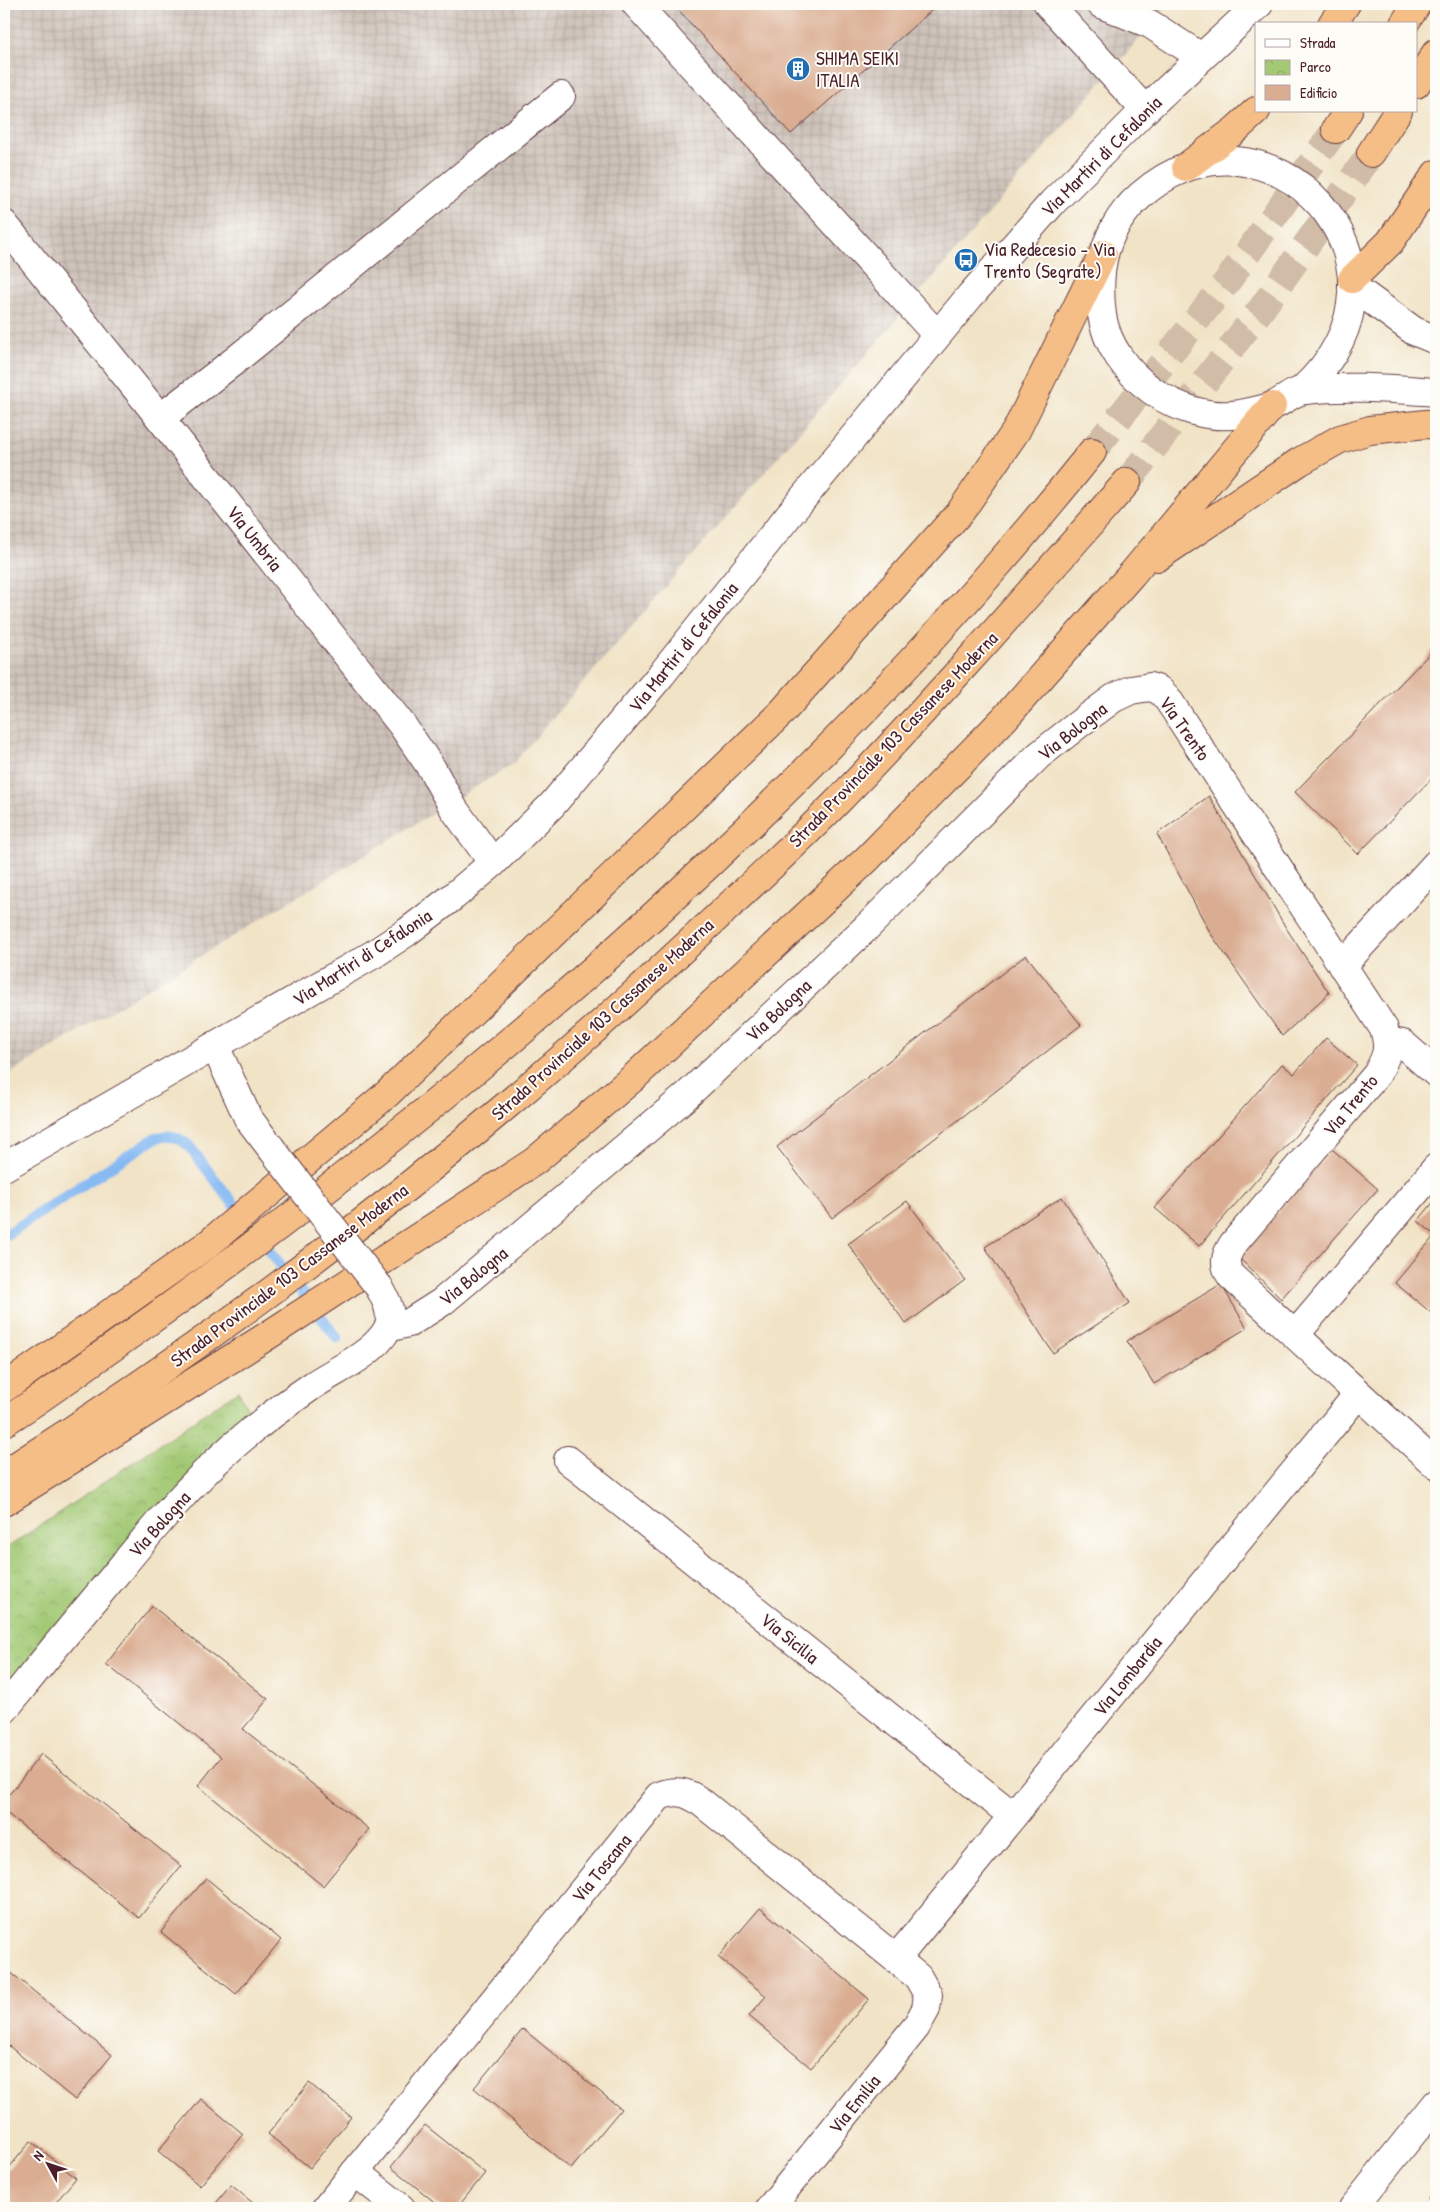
<svg xmlns="http://www.w3.org/2000/svg" width="1440" height="2212" font-family="'Patrick Hand',sans-serif">
	<defs>
		<pattern id="industrial-grid" width="8" height="8" patternUnits="userSpaceOnUse" patternTransform="scale(1.25)"><rect width="8" height="8" fill="#cdc2b9"/><path d="M0 4h8M4 0v8" fill="none" stroke="#b2a69f"/></pattern>
		<pattern id="park-crowns" width="20" height="18" patternUnits="userSpaceOnUse" patternTransform="scale(1.25)"><rect width="20" height="18" fill="#a3c974"/><path d="M2 6a3 3 0 1 1 6 0M12 15a3 3 0 1 1 6 0" fill="none" stroke="#8eac65"/></pattern>
	</defs>
	<rect width="100%" height="100%" fill="#fdfcf7"/>
	<filter id="ink" filterUnits="userSpaceOnUse"><feTurbulence type="fractalNoise" baseFrequency=".02" numOctaves="2"/><feDisplacementMap in="SourceGraphic" scale="10" xChannelSelector="R" yChannelSelector="G"/><feConvolveMatrix kernelMatrix="1 2 1 2 8 2 1 2 1" color-interpolation-filters="sRGB"/></filter>
	<filter id="wash" filterUnits="userSpaceOnUse"><feTurbulence type="fractalNoise" baseFrequency=".0096" numOctaves="4" result="noise"/><feDisplacementMap in="SourceGraphic" scale="20" xChannelSelector="R" yChannelSelector="G"/><feGaussianBlur stdDeviation="1.12" result="paint"/><feColorMatrix in="noise" values="0 0 0 0 0 0 0 0 0 0 0 0 0 0 0 0 0 1.4 0 .05"/><feComposite in="paint" operator="in"/></filter>
	<g filter="url(#wash)">
		<rect width="100%" height="100%" fill="#f1e3c6"/>
		<polygon fill="url(#industrial-grid)" points="4,4 1169,4 513,764 4,1077"/>
		<polygon fill="url(#park-crowns)" stroke="#767450" points="238,1391 258,1427 4,1710 4,1550"/>
		<g fill="none" stroke-linecap="round" stroke-linejoin="round">
			<path stroke="#86b9f3" stroke-width="11" d="M4 1236 152 1140C166 1133 178 1135 189 1146L337 1338"/>
		</g>
		<g id="blocks">
			<g fill="#daad92">
				<polygon points="673,4 939,4 791,134"/>
				<polygon points="1436,647 1436,774 1358,854 1295,792"/>
				<polygon points="1209,796 1286,928 1329,993 1282,1036 1211,934 1157,834"/>
				<polygon points="1026,955 1081,1025 832,1218 777,1147"/>
				<polygon points="1326,1038 1357,1065 1199,1246 1155,1208 1282,1064 1294,1074"/>
				<polygon points="1332,1149 1378,1189 1281,1299 1239,1258"/>
				<polygon points="1062,1197 1130,1303 1053,1353 985,1247"/>
				<polygon points="1436,1199 1436,1315 1435,1316 1395,1283 1435,1235 1418,1221"/>
				<polygon points="907,1201 965,1280 906,1324 848,1244"/>
				<polygon points="1221,1284 1247,1328 1154,1384 1127,1341"/>
				<polygon points="152,1606 268,1699 243,1729 369,1829 323,1886 198,1786 221,1757 106,1664"/>
				<polygon points="41,1754 181,1866 139,1918 4,1811 4,1801"/>
				<polygon points="206,1878 281,1940 236,1994 161,1932"/>
				<polygon points="760,1908 869,1999 811,2068 749,2016 766,1996 718,1957"/>
				<polygon points="4,1967 112,2055 75,2100 4,2042"/>
				<polygon points="523,2029 621,2109 571,2169 474,2088"/>
				<polygon points="309,2083 351,2117 310,2168 268,2134"/>
				<polygon points="201,2099 243,2134 200,2186 158,2151"/>
				<polygon points="425,2125 485,2173 457,2208 442,2208 391,2167"/>
				<polygon points="31,2141 76,2178 51,2208 4,2208 4,2174"/>
				<polygon points="231,2185 259,2208 212,2208"/>
				<polygon points="1436,2189 1436,2205 1428,2199"/>
			</g>
		</g>
	</g>
	<g filter="url(#ink)">
		<use href="#blocks" fill-opacity="0" stroke="#633c42" stroke-width="1"/>
		<g fill="none" stroke-linecap="round" stroke-linejoin="round">
			<g stroke="#d0bca7" stroke-width="28" stroke-dasharray="28 14" stroke-linecap="butt">
				<polyline points="1092,452 1226,283 1336,129"/>
				<polyline points="1127,482 1262,308 1371,153"/>
			</g>
			<g stroke="#633c42" stroke-width="30">
				<g id="minor">
					<polyline points="636,4 937,335"/>
					<polyline points="1048,4 1145,110"/>
					<polyline points="1101,4 1150,24 1201,57"/>
					<polyline points="4,224 160,418 402,725 432,769 454,809 493,863"/>
					<polyline points="1352,286 1414,331 1436,340"/>
					<path d="M1302 390C1439 265 1266 83 1140 196 1104 228 1096 269 1102 315 1111 375 1181 424 1240 414 1250 412 1263 410 1272 406 1283 402 1293 391 1305 390 1349 385 1393 389 1436 392"/>
					<polyline points="160,418 233,362 561,96"/>
					<polyline points="1342,966 1436,864"/>
					<polyline points="1387,1041 1403,1044 1436,1073"/>
					<polyline points="215,1046 248,1118 271,1148"/>
					<polyline points="4,1167 374,954 407,932 454,896 493,863 552,805 661,675 789,515 970,296 1053,202 1145,110 1259,4"/>
					<path d="M388 1328 409 1323 442 1302 684 1098 866 928 1038 756 1080 723 1114 698 1131 690 1150 687 1159 690 1167 698 1384 1029C1390 1049 1387 1056 1377 1074L1233 1244C1225 1256 1223 1264 1231 1276L1436 1465"/>
					<polyline points="1295,1335 1436,1168"/>
					<polyline points="568,1460 1013,1816"/>
					<path d="M4 1710C40 1665 77 1620 114 1576 151 1531 188 1486 231 1448 256 1426 284 1405 312 1386 337 1369 371 1356 387 1330 395 1316 386 1299 379 1287"/>
					<polyline points="896,1959 1358,1394"/>
					<polyline points="355,2172 401,2208"/>
					<path d="M326 2208 659 1796C676 1789 687 1792 701 1802L896 1959 918 1977 928 1995 926 2009 916 2027 770 2208"/>
					<polyline points="1353,2208 1436,2104"/>
				</g>
			</g>
			<g stroke="#633c42" stroke-width="30">
				<g id="highway">
					<polyline points="1332,24 1346,4"/>
					<polyline points="1404,24 1417,4"/>
					<polyline points="1416,84 1436,53"/>
					<polyline points="1336,129 1348,111"/>
					<polyline points="1371,153 1398,111"/>
					<polyline points="1186,167 1234,131 1256,111"/>
					<polyline points="1352,279 1390,242 1436,174"/>
					<polyline points="1158,557 1299,462 1340,439 1370,430 1426,424 1436,425"/>
					<polyline points="4,1388 208,1244 387,1094 782,712 961,511 1016,431 1103,254"/>
					<path d="M4 1422C41 1399 77 1372 113 1347 187 1295 260 1241 332 1185 611 969 871 728 1092 452"/>
					<path d="M4 1474C253 1316 487 1134 701 932 747 889 794 846 838 801 938 698 1032 590 1127 482"/>
					<polyline points="4,1502 267,1336 535,1161 633,1078 867,859 1004,719 1132,574 1272,406"/>
				</g>
			</g>
			<use href="#minor" stroke="#fff" stroke-width="28"/>
			<use href="#highway" stroke="#f6be87" stroke-width="28"/>
			<g stroke="#633c42" stroke-width="30" stroke-linecap="butt">
				<polyline id="minor-bridge" points="271,1148 379,1287"/>
			</g>
			<use href="#minor-bridge" stroke="#fff" stroke-width="28"/>
		</g>
	</g>
	<defs>
		<g id="building-disc" transform="scale(1.25)"><circle r="9.5" fill="#1f6fb2" stroke="#fdfcf7"/><path d="M-4-6H4V6H1V3H-1V6H-4ZM-2.5-4.3h1.7v1.8h-1.7ZM.8-4.3h1.7v1.8H.8ZM-2.5-1h1.7V.8h-1.7ZM.8-1h1.7V.8H.8Z" fill="#fff"/></g>
		<g id="bus-disc" transform="scale(1.25)"><circle r="9.5" fill="#1f6fb2" stroke="#fdfcf7"/><path d="M-5-6H5V4H4V6H2V4H-2V6H-4V4H-5ZM-3.5-4V0h7V-4ZM-3.5 1.2v1.5H-2V1.2ZM2 1.2v1.5H3.5V1.2Z" fill="#fff"/></g>
	</defs>
	<g fill-rule="evenodd">
		<use href="#building-disc" x="798" y="69"/>
		<use href="#bus-disc" x="966" y="260"/>
	</g>
	<g text-anchor="middle" stroke-width="4" stroke-linejoin="round" paint-order="stroke">
		<g font-size="19" fill="#4a1f2b" stroke="#fdfcf7" text-anchor="start">
			<text x="816" y="65">SHIMA SEIKI<tspan x="816" dy="22">ITALIA</tspan></text>
			<text x="984" y="256">Via Redecesio - Via<tspan x="984" dy="22">Trento (Segrate)</tspan></text>
		</g>
		<g font-size="19" fill="#4a1f2b" stroke="#fdfcf7">
			<text transform="translate(1101 156) rotate(-45)" y="7">Via Martiri di Cefalonia</text>
			<text transform="translate(255 538) rotate(52)" y="7">Via Umbria</text>
			<text transform="translate(683 647) rotate(-51)" y="7">Via Martiri di Cefalonia</text>
			<text transform="translate(1185 728) rotate(55)" y="7">Via Trento</text>
			<text transform="translate(1072 731) rotate(-38)" y="7">Via Bologna</text>
			<text transform="translate(893 739) rotate(-46)" y="7">Strada Provinciale 103 Cassanese Moderna</text>
			<text transform="translate(362 957) rotate(-33)" y="7">Via Martiri di Cefalonia</text>
			<text transform="translate(778 1010) rotate(-43)" y="7">Via Bologna</text>
			<text transform="translate(602 1019) rotate(-42)" y="7">Strada Provinciale 103 Cassanese Moderna</text>
			<text transform="translate(1350 1105) rotate(-50)" y="7">Via Trento</text>
			<text transform="translate(289 1275) rotate(-37)" y="7">Strada Provinciale 103 Cassanese Moderna</text>
			<text transform="translate(473 1276) rotate(-39)" y="7">Via Bologna</text>
			<text transform="translate(159 1524) rotate(-48)" y="7">Via Bologna</text>
			<text transform="translate(790 1638) rotate(39)" y="7">Via Sicilia</text>
			<text transform="translate(1127 1676) rotate(-51)" y="7">Via Lombardia</text>
			<text transform="translate(601 1868) rotate(-51)" y="7">Via Toscana</text>
			<text transform="translate(854 2104) rotate(-51)" y="7">Via Emilia</text>
		</g>
	</g>
	<rect width="1440" height="2212" fill="none" stroke="#fdfcf7" stroke-width="20"/>
	<rect x="1255" y="22" width="162" height="90" fill="#fdfcf7" stroke="#b5a4a5"/>
	<rect x="1265" y="39" width="25" height="8" fill="#ffffff" stroke="#b5a4a5"/>
	<text x="1300" y="48" font-size="15" fill="#4a1f2b">Strada</text>
	<rect x="1265" y="60" width="25" height="15" fill="url(#park-crowns)" stroke="#b5a4a5"/>
	<text x="1300" y="72" font-size="15" fill="#4a1f2b">Parco</text>
	<rect x="1265" y="85" width="25" height="15" fill="#daad92" stroke="#b5a4a5"/>
	<text x="1300" y="98" font-size="15" fill="#4a1f2b">Edificio</text>
	<g transform="translate(48 2164) rotate(310)" stroke="#fdfcf7" stroke-width="4" paint-order="stroke">
	<path d="M0-4L9 19L0 12L-9 19Z" fill="#4a1f2b"/>
	<text y="-8" font-size="14" font-weight="bold" text-anchor="middle" fill="#4a1f2b">N</text>
	</g>
</svg>
